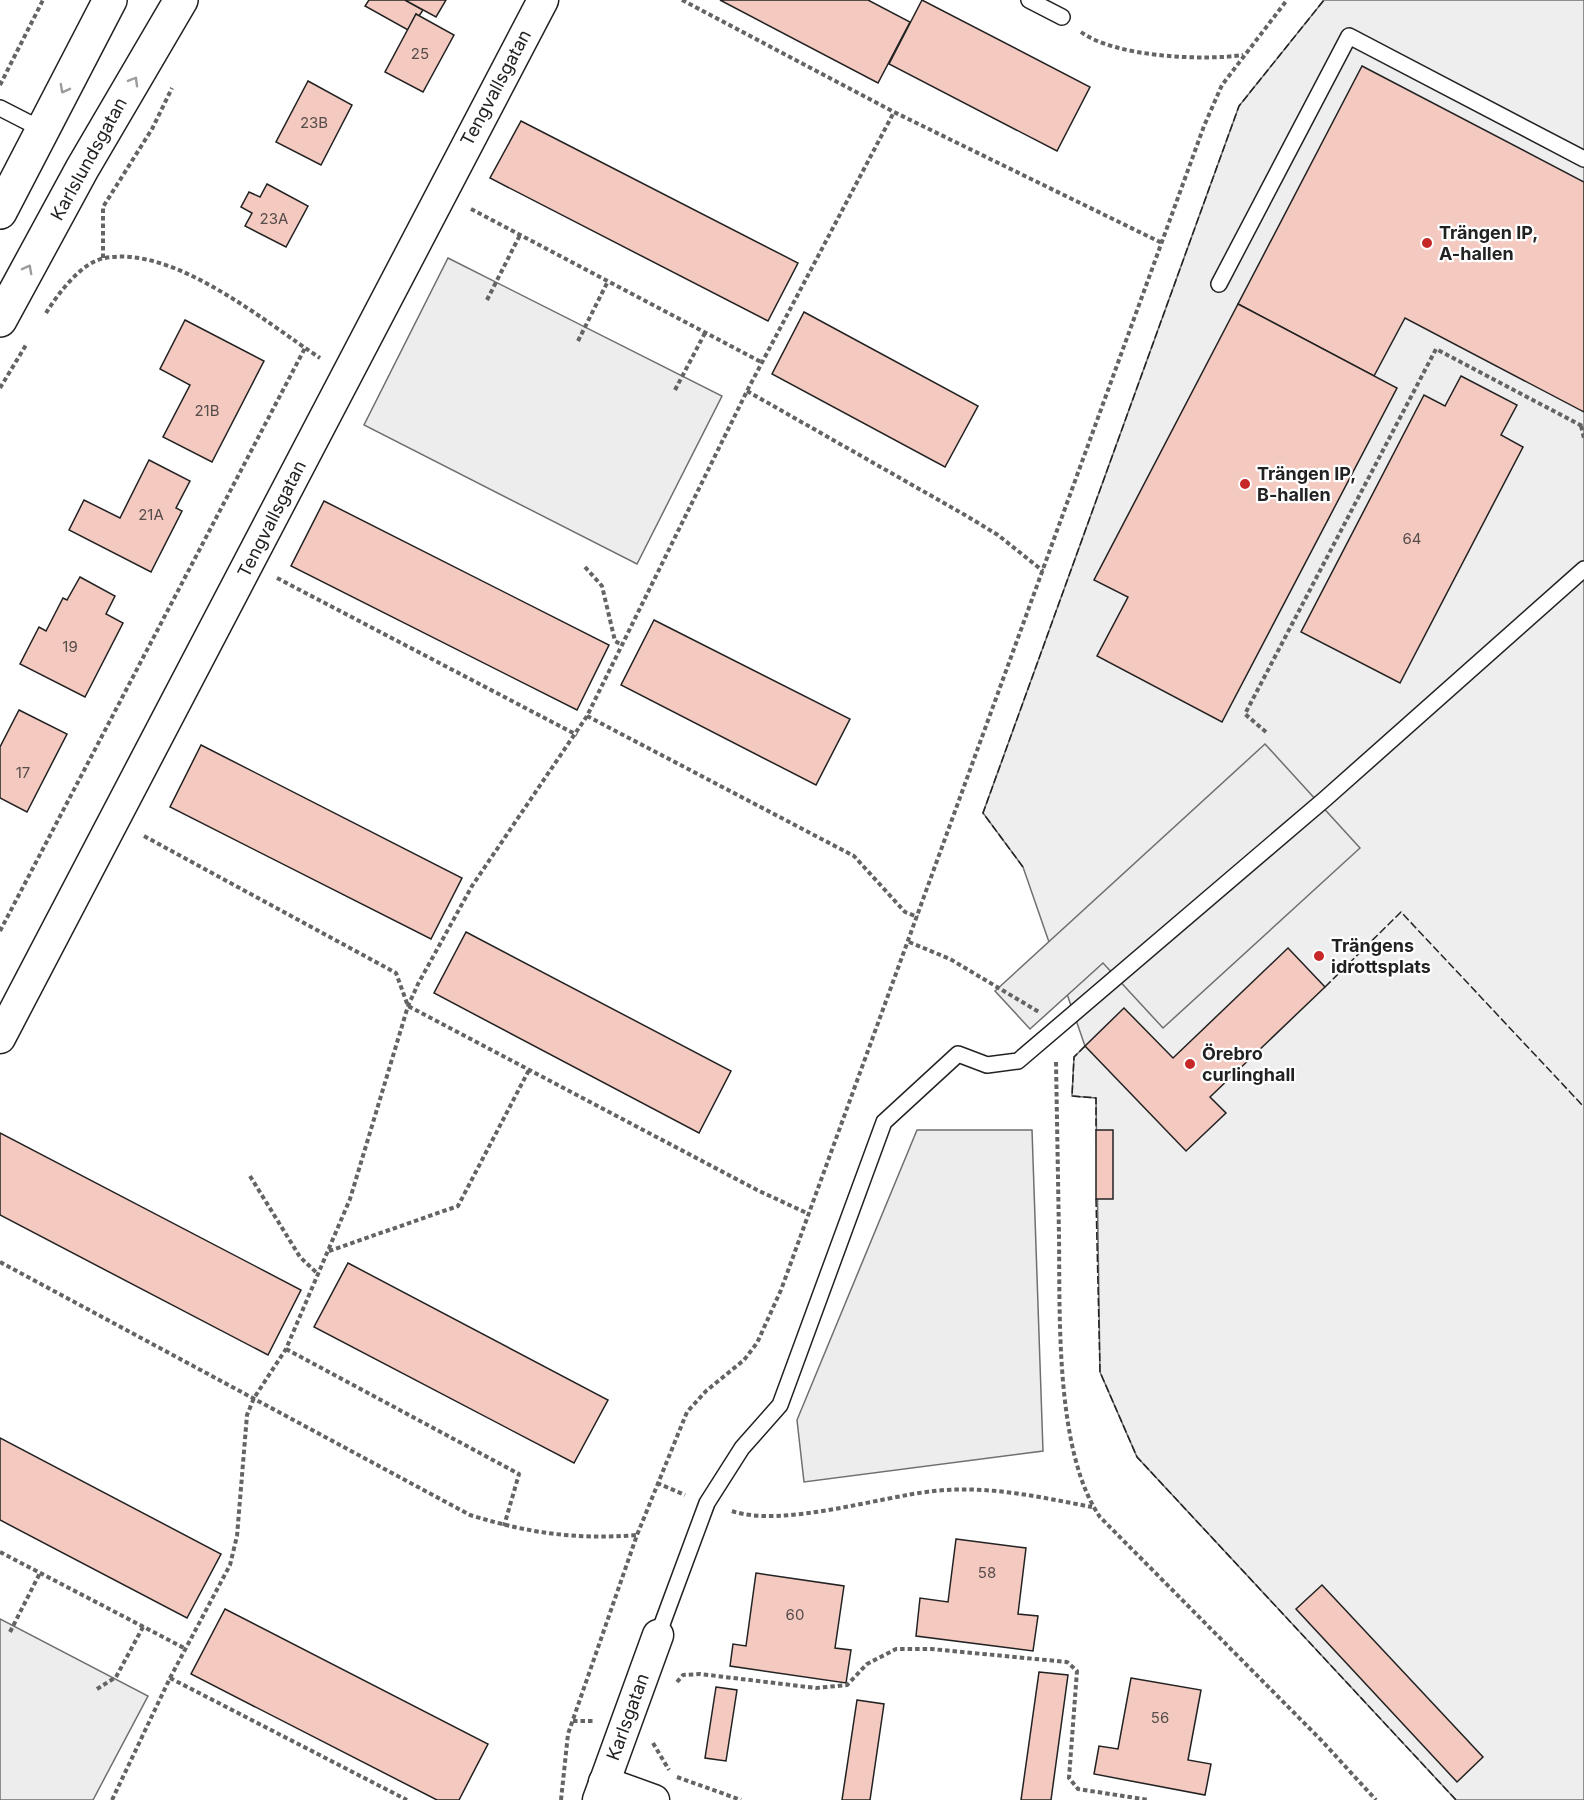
<svg xmlns="http://www.w3.org/2000/svg" width="1584" height="1800" font-family="Inter,sans-serif">
	<rect width="100%" height="100%" fill="#fff"/>
	<polygon fill="#eee" stroke="#6f6f6f" stroke-width="1.5" points="1324,0 1584,0 1584,1800 1456,1800 1137,1457 1100,1372 1096,1098 1072,1096 1074,1057 1085,1046 1023,867 983,813 1239,106"/>
	<g fill="#ededed" stroke="#6f6f6f" stroke-width="1.5">
		<polygon points="448,258 722,396 637,564 364,425"/>
		<polygon points="1265,744 1360,848 1163,1028 1103,963 1030,1029 995,991"/>
		<polygon points="917,1130 1032,1130 1043,1451 804,1482 797,1420"/>
		<polygon points="0,1619 148,1696 93,1800 0,1800"/>
	</g>
	<g fill="#f3c9c0" stroke="#222" stroke-width="1.5">
		<polygon points="369,0 405,0 423,10 419,16 416,14 408,30 365,6"/>
		<polygon points="405,0 446,0 436,17"/>
		<polygon points="720,0 868,0 910,22 878,83"/>
		<polygon points="922,0 1090,87 1057,151 889,64"/>
		<polygon points="416,14 454,35 423,92 385,72"/>
		<polygon points="1362,66 1584,182 1584,412 1405,318 1374,376 1238,304"/>
		<polygon points="308,81 352,105 321,165 276,142"/>
		<polygon points="521,121 798,263 768,321 490,178"/>
		<polygon points="267,184 308,206 286,247 245,226 252,213 241,207 249,192 260,197"/>
		<polygon points="1238,304 1397,388 1222,722 1097,656 1128,597 1094,580"/>
		<polygon points="804,312 978,406 945,467 772,374"/>
		<polygon points="185,320 264,361 212,462 163,437 190,385 160,369"/>
		<polygon points="1461,376 1517,405 1501,435 1523,447 1400,683 1301,632 1424,395 1445,406"/>
		<polygon points="149,460 190,481 176,508 182,511 151,572 69,530 84,500 120,518"/>
		<polygon points="324,501 609,645 577,710 291,566"/>
		<polygon points="80,577 115,596 106,614 123,623 85,697 20,664 39,627 46,631 63,598 67,600"/>
		<polygon points="654,620 850,719 816,785 621,685"/>
		<polygon points="19,710 67,734 27,812 0,798 0,747"/>
		<polygon points="201,745 462,878 431,939 170,807"/>
		<polygon points="466,932 731,1071 699,1133 434,993"/>
		<polygon points="1288,948 1325,987 1210,1097 1226,1113 1186,1151 1085,1046 1124,1008 1173,1058"/>
		<rect x="1096" y="1130" width="17" height="69"/>
		<polygon points="0,1133 301,1290 268,1355 0,1215"/>
		<polygon points="348,1263 608,1400 574,1463 314,1327"/>
		<polygon points="0,1438 221,1554 187,1618 0,1520"/>
		<polygon points="956,1539 1026,1548 1018,1614 1038,1616 1033,1651 916,1636 920,1598 948,1602"/>
		<polygon points="756,1573 844,1586 835,1648 851,1650 846,1683 730,1666 733,1644 746,1646"/>
		<polygon points="1322,1585 1483,1757 1457,1782 1296,1609"/>
		<polygon points="225,1609 488,1744 459,1800 437,1800 191,1674"/>
		<polygon points="1039,1672 1068,1675 1051,1800 1021,1800"/>
		<polygon points="1131,1678 1201,1690 1188,1760 1211,1764 1205,1795 1094,1774 1099,1746 1118,1749"/>
		<polygon points="716,1687 737,1690 726,1761 705,1758"/>
		<polygon points="857,1700 884,1704 870,1800 842,1800"/>
	</g>
	<g fill="none" stroke-linecap="round" stroke-linejoin="round">
		<g stroke="#222" stroke-width="18">
			<g id="lane">
				<polyline points="1029,0 1062,17"/>
				<polyline points="0,108 43,130"/>
				<polyline points="1219,284 1349,36 1584,159"/>
				<polyline points="658,1635 707,1503 742,1448 780,1405 884,1122 958,1054 987,1065 1018,1061 1325,799 1584,569"/>
			</g>
		</g>
		<g stroke="#222" stroke-width="33">
			<g id="street">
				<path d="M0 1038C184 693 361 345 543 0"/>
				<polyline points="604,1782 654,1800"/>
				<polyline points="598,1800 658,1635"/>
			</g>
		</g>
		<g stroke="#222" stroke-width="36">
			<g id="secondary">
				<polyline points="0,212 110,0"/>
				<polyline points="0,320 82,169 181,0"/>
			</g>
		</g>
		<g stroke="#646464" stroke-width="4" stroke-dasharray="4.5 3" stroke-linecap="butt">
			<polyline points="682,0 894,112 1162,243"/>
			<path d="M1081 32C1115 57 1203 61 1243 55"/>
			<polyline points="0,85 43,0"/>
			<polyline points="471,209 761,362"/>
			<polyline points="103,258 103,207 152,129 172,88"/>
			<polyline points="487,300 520,235"/>
			<path d="M46 313C58 294 81 262 105 258 174 245 265 322 320 358"/>
			<polyline points="578,341 608,281"/>
			<polyline points="0,388 26,345"/>
			<polyline points="675,390 705,333"/>
			<polyline points="747,391 965,515 998,535 1043,571"/>
			<polyline points="1581,426 1584,438"/>
			<polyline points="585,567 602,586 615,641 622,645"/>
			<polyline points="277,578 577,735"/>
			<polyline points="587,716 854,856 905,912 918,917"/>
			<polyline points="1266,732 1245,714 1436,349 1584,427"/>
			<polyline points="144,836 396,973 408,1006 759,1191 809,1214"/>
			<polyline points="0,931 305,348"/>
			<polyline points="909,942 950,959 1039,1012"/>
			<path d="M1056 1062C1057 1120 1058 1178 1059 1236 1060 1314 1055 1452 1100 1517L1322 1741 1376 1800"/>
			<polyline points="250,1176 300,1257 319,1275"/>
			<polyline points="329,1251 458,1206 529,1070"/>
			<path d="M0 1262 470 1515C528 1533 576 1540 637 1535"/>
			<polyline points="286,1349 519,1474 504,1526"/>
			<polyline points="657,1483 685,1495"/>
			<path d="M732 1511C781 1528 879 1497 934 1491 988 1485 1039 1497 1092 1507"/>
			<polyline points="0,1552 186,1649"/>
			<polyline points="10,1632 40,1573"/>
			<polyline points="170,1678 407,1800"/>
			<polyline points="677,1682 683,1675 700,1674 816,1688 847,1685 867,1664 896,1649 931,1649 1067,1662 1077,1671 1069,1778 1078,1789 1149,1800"/>
			<polyline points="97,1689 116,1677 143,1627"/>
			<polyline points="573,1721 594,1721"/>
			<polyline points="653,1743 669,1770"/>
			<polyline points="677,1777 741,1800"/>
			<polyline points="112,1800 170,1678 230,1565 237,1536 247,1415 254,1398 286,1349 350,1199 408,1006 418,984 472,886 587,716 747,391 894,112"/>
			<polyline points="561,1800 568,1734 637,1535 687,1412 706,1391 744,1360 757,1343 781,1290 1204,126 1222,85 1287,0"/>
		</g>
		<use href="#lane" stroke="#fff" stroke-width="15"/>
		<use href="#street" stroke="#fff" stroke-width="30"/>
		<use href="#secondary" stroke="#fff" stroke-width="33"/>
		<g stroke="#222" stroke-width="1.5" stroke-dasharray="8 3" stroke-linecap="butt">
			<polyline points="1023,867 983,813 1239,106 1324,0"/>
			<polyline points="1325,987 1401,912 1584,1107"/>
			<polyline points="1085,1046 1074,1057 1072,1096 1096,1098 1096,1130"/>
			<polyline points="1096,1199 1100,1372 1137,1457 1456,1800"/>
		</g>
	</g>
	<defs><path id="oneway-chevron" d="M-2-3.5L2.5 0L-2 3.5" fill="none" stroke-width="1.6" stroke-linecap="round" stroke-linejoin="round" transform="scale(1.5)"/></defs>
	<g stroke="#9c9c9c">
		<use href="#oneway-chevron" transform="translate(134 81) rotate(-60)"/>
		<use href="#oneway-chevron" transform="translate(64 89) rotate(118)"/>
		<use href="#oneway-chevron" transform="translate(28 269) rotate(-62)"/>
	</g>
	<g fill="#c62828" stroke="#fff" stroke-width="2">
		<circle cx="1427" cy="243" r="6"/>
		<circle cx="1245" cy="484" r="6"/>
		<circle cx="1319" cy="956" r="6"/>
		<circle cx="1190" cy="1064" r="6"/>
	</g>
	<g text-anchor="middle" stroke-width="4.5" stroke-linejoin="round" paint-order="stroke">
		<g font-size="15" fill="#564c4a">
			<text x="420" y="59">25</text>
			<text x="314" y="128">23B</text>
			<text x="274" y="224">23A</text>
			<text x="207" y="416">21B</text>
			<text x="151" y="520">21A</text>
			<text x="1412" y="544">64</text>
			<text x="70" y="652">19</text>
			<text x="23" y="778">17</text>
			<text x="987" y="1578">58</text>
			<text x="795" y="1620">60</text>
			<text x="1160" y="1723">56</text>
		</g>
		<g font-size="18" fill="#222" stroke="#fff">
			<text transform="translate(496 88) rotate(-62)" y="6">Tengvallsgatan</text>
			<text transform="translate(89 159) rotate(-61)" y="6">Karlslundsgatan</text>
			<text transform="translate(272 519) rotate(-63)" y="6">Tengvallsgatan</text>
			<text transform="translate(628 1717) rotate(-70)" y="6">Karlsgatan</text>
		</g>
		<g font-size="18" font-weight="bold" fill="#222" stroke="#fff" text-anchor="start">
			<text x="1439" y="239">Trängen IP,<tspan x="1439" dy="21">A-hallen</tspan></text>
			<text x="1257" y="480">Trängen IP,<tspan x="1257" dy="21">B-hallen</tspan></text>
			<text x="1331" y="952">Trängens<tspan x="1331" dy="21">idrottsplats</tspan></text>
			<text x="1202" y="1060">Örebro<tspan x="1202" dy="21">curlinghall</tspan></text>
		</g>
	</g>
</svg>
